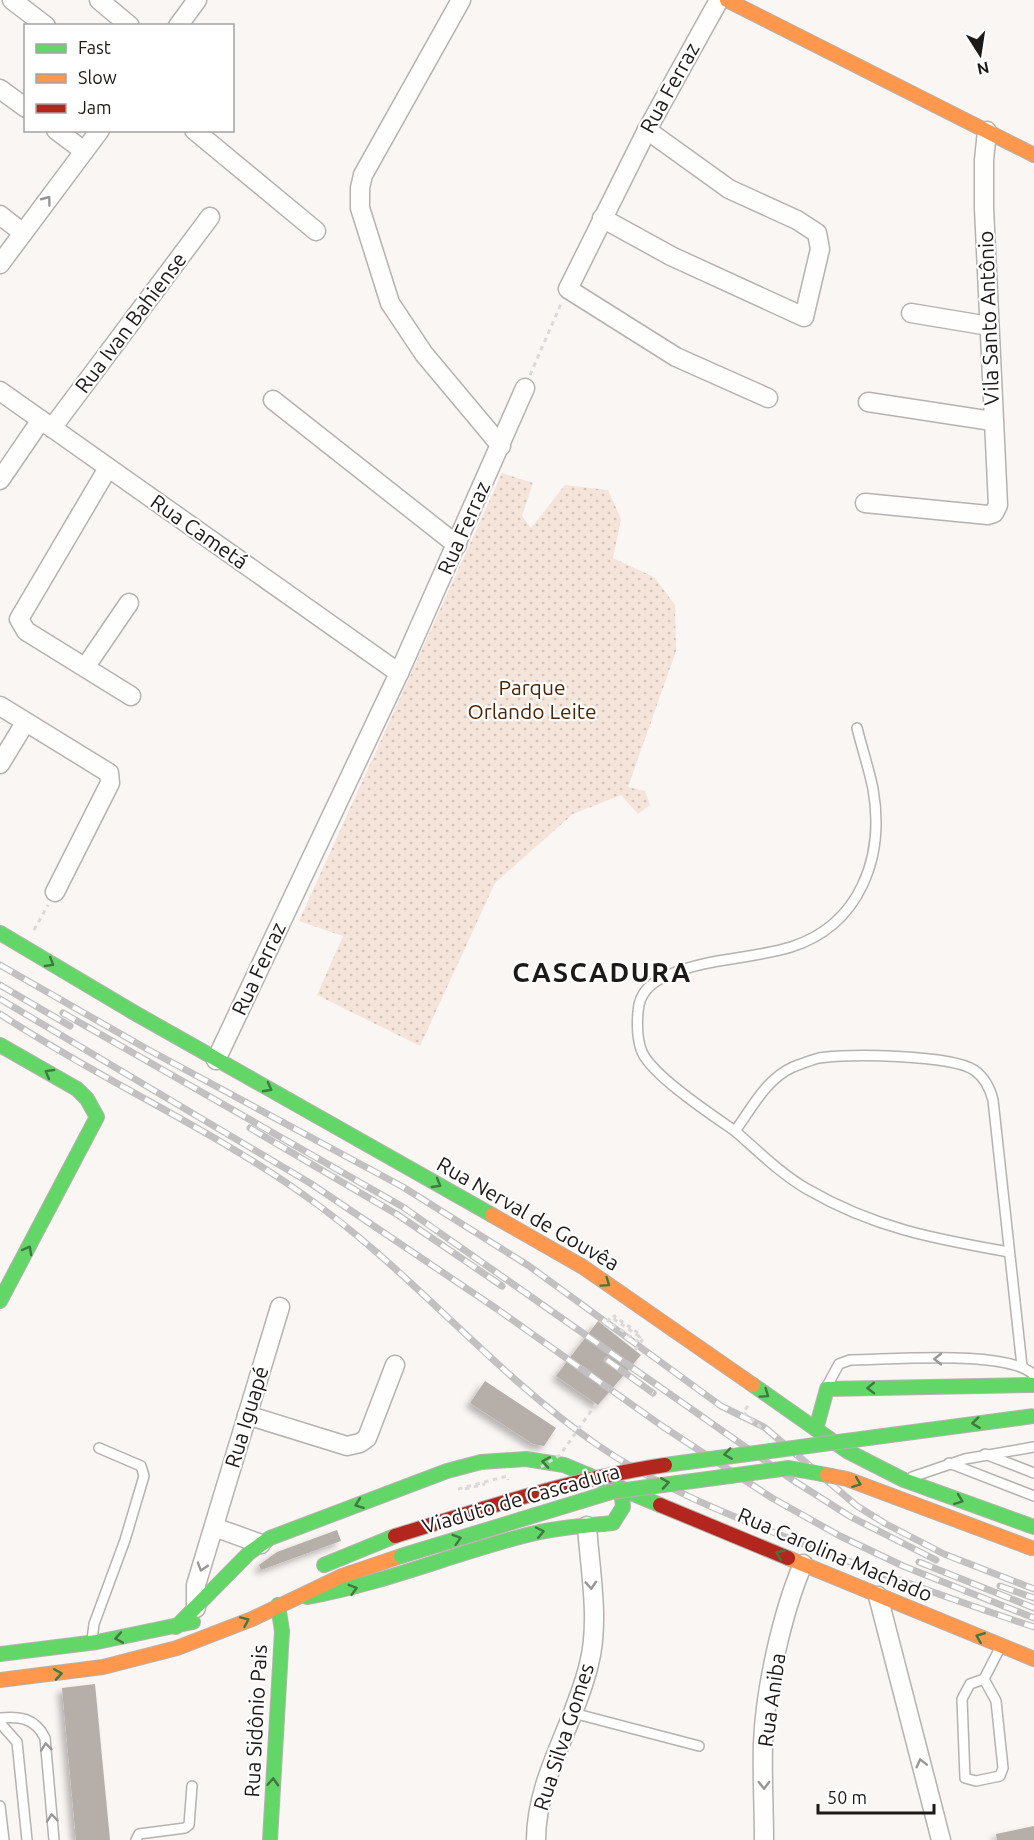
<svg xmlns="http://www.w3.org/2000/svg" width="1034" height="1840" font-family="Ubuntu,sans-serif">
	<defs>
		<pattern id="park-dots" width="8" height="8" patternUnits="userSpaceOnUse" patternTransform="scale(1.5)"><rect width="8" height="8" fill="#f5e4da"/><path d="M2 2h.1M6 6h.1" fill="none" stroke="#d2c3ba" stroke-width="1.8" stroke-linecap="round"/></pattern>
		<filter id="shadow"><feDropShadow dx="-4.5" dy="4.5" stdDeviation="3" flood-color="#0004"/></filter>
	</defs>
	<rect width="100%" height="100%" fill="#faf6f4"/>
	<polygon fill="url(#park-dots)" points="502,473 533,483 522,516 531,528 565,485 608,490 621,519 613,558 654,577 675,605 676,651 628,787 645,791 650,805 638,814 621,795 573,814 495,883 420,1046 317,995 343,936 299,921"/>
	<g fill="#b6aea8" filter="url(#shadow)">
		<polygon points="598,1321 641,1355 598,1405 556,1376"/>
		<polygon points="485,1381 556,1428 544,1446 533,1444 470,1403"/>
		<polygon points="337,1530 341,1541 261,1570 259,1565 277,1552"/>
		<polygon points="95,1684 110,1840 76,1840 62,1688"/>
		<polygon points="1034,1826 1034,1840 997,1840 996,1834"/>
	</g>
	<g fill="none" stroke-linecap="round" stroke-linejoin="round">
		<g stroke="#b5b2af" stroke-width="12">
			<g id="lane">
				<path d="M857 728C862 748 869 769 873 789 885 857 860 925 791 947 752 959 708 958 671 974 653 981 639 991 638 1012 637 1024 637 1040 642 1052 653 1076 712 1115 735 1131 752 1108 766 1079 793 1067 801 1064 811 1060 819 1058 847 1053 951 1055 974 1070 984 1077 990 1088 993 1100L1022 1366"/>
				<path d="M735 1131C758 1151 781 1174 807 1189 874 1228 935 1239 1009 1252"/>
				<path d="M827 1386 839 1364 850 1360C890 1360 1008 1349 1034 1375"/>
				<polyline points="985,1454 1034,1473"/>
				<polyline points="949,1463 1034,1496"/>
				<polyline points="912,1477 965,1459 1034,1447"/>
				<polyline points="92,1640 94,1624 125,1540 144,1476 141,1466 99,1448"/>
				<polyline points="984,1679 996,1701 1003,1768 1000,1776 976,1781 965,1778 962,1699 970,1684 984,1679 1000,1648"/>
				<polyline points="573,1713 699,1746"/>
				<path d="M0 1718C20 1716 35 1718 45 1738L54 1840"/>
				<polyline points="0,1723 17,1742 27,1840"/>
				<polyline points="0,1806 4,1840"/>
				<polyline points="136,1840 139,1834 185,1828 189,1825 192,1786"/>
			</g>
		</g>
		<g stroke="#b5b2af" stroke-width="21">
			<g id="street">
				<polyline points="12,0 46,26"/>
				<polyline points="99,0 130,26"/>
				<polyline points="461,0 363,175 360,188 360,208 390,303 424,354 501,446"/>
				<polyline points="719,0 647,130 568,289 676,357 768,398"/>
				<polyline points="178,26 197,0"/>
				<polyline points="0,89 26,108"/>
				<polyline points="56,130 84,151"/>
				<polyline points="194,130 316,231"/>
				<polyline points="0,215 23,233"/>
				<polyline points="602,218 671,256 804,317 820,249 817,233 797,220 729,189 647,130"/>
				<polyline points="0,264 100,130"/>
				<polyline points="911,313 989,326"/>
				<polyline points="0,391 399,673"/>
				<polyline points="273,400 457,545"/>
				<polyline points="868,402 992,421"/>
				<polyline points="52,428 210,217"/>
				<polyline points="108,468 19,619 26,631 131,696"/>
				<polyline points="0,480 41,420"/>
				<polyline points="865,503 988,515 994,513 998,505 984,208 984,160 987,131"/>
				<polyline points="86,666 129,603"/>
				<polyline points="0,706 109,773 110,783 55,892"/>
				<polyline points="0,764 25,723"/>
				<polyline points="216,1060 399,673 525,388"/>
				<polyline points="247,1415 347,1446 360,1443 367,1438 395,1365"/>
				<polyline points="214,1527 261,1544"/>
				<polyline points="878,1596 941,1840"/>
				<polyline points="196,1608 196,1585 280,1307"/>
				<path d="M536 1840C536 1778 575 1724 589 1664 600 1621 590 1571 587 1526"/>
				<path d="M764 1840C764 1808 762 1775 763 1743 765 1690 782 1613 803 1564"/>
			</g>
		</g>
		<g stroke="#b5b2af" stroke-width="16">
			<g id="fast">
				<polyline points="0,933 133,1012 492,1215"/>
				<polyline points="0,1045 77,1089 87,1099 97,1117 0,1301"/>
				<polyline points="753,1385 847,1451 904,1480 1034,1527"/>
				<polyline points="816,1429 827,1389 1034,1385"/>
				<polyline points="324,1565 395,1536"/>
				<path d="M307 1597C381 1584 450 1555 523 1536 552 1528 583 1526 613 1523L623 1507 621 1488"/>
				<polyline points="176,1627 249,1553 270,1538 447,1471 481,1462 526,1459 564,1465 660,1505"/>
				<polyline points="0,1654 97,1642 193,1622"/>
				<polyline points="270,1840 282,1631 278,1605"/>
			</g>
		</g>
		<g stroke="#b5b2af" stroke-width="16">
			<g id="slow">
				<polyline points="727,0 1034,155"/>
				<polyline points="492,1215 583,1267 753,1385"/>
				<polyline points="788,1558 1034,1659"/>
				<polyline points="0,1680 103,1667 177,1648 252,1619 342,1576 401,1556"/>
			</g>
		</g>
		<g stroke="#b5b2af" stroke-width="16">
			<polyline id="jam" points="660,1505 788,1558"/>
		</g>
		<g stroke="#dbd9d9" stroke-width="3" stroke-dasharray="4.5 4.5" stroke-linecap="butt">
			<polyline points="530,375 561,304"/>
			<polyline points="34,930 48,905"/>
			<polyline points="616,1316 614,1316 641,1335 639,1338"/>
		</g>
		<use href="#lane" stroke="#fefefd" stroke-width="9"/>
		<use href="#street" stroke="#fefefd" stroke-width="18"/>
		<use href="#fast" stroke="#63d668" stroke-width="14"/>
		<use href="#slow" stroke="#ff974d" stroke-width="14"/>
		<use href="#jam" stroke="#b3261e" stroke-width="14"/>
		<g stroke="#c2c0c0" stroke-width="7">
			<g id="rail">
				<polyline points="0,965 147,1049 403,1187 529,1266 721,1406 764,1427 857,1506 886,1524 944,1554 1034,1589"/>
				<polyline points="0,985 70,1026"/>
				<polyline points="0,999 310,1183 497,1309 662,1426 772,1498 840,1536 903,1566 1034,1618"/>
				<polyline points="63,1013 403,1207 791,1479 851,1517 936,1560"/>
				<path d="M0 1014C99 1079 208 1127 304 1195 410 1269 491 1371 596 1444 655 1485 721 1512 788 1538 869 1570 951 1599 1034 1627"/>
				<polyline points="250,1128 398,1215 502,1286"/>
				<polyline points="607,1360 653,1393"/>
				<polyline points="919,1562 1034,1608"/>
				<polyline points="1000,1586 1034,1598"/>
			</g>
		</g>
		<use href="#rail" stroke="#fff" stroke-width="4.5" stroke-dasharray="14" stroke-linecap="butt"/>
		<g stroke="#b5b2af" stroke-width="16" stroke-linecap="butt">
			<g id="fast-bridge">
				<polyline points="665,1465 1034,1416"/>
				<polyline points="401,1556 611,1492 789,1468 827,1475"/>
			</g>
		</g>
		<g stroke="#b5b2af" stroke-width="16" stroke-linecap="butt">
			<polyline id="slow-bridge" points="827,1475 847,1479 1034,1549"/>
		</g>
		<g stroke="#b5b2af" stroke-width="16" stroke-linecap="butt">
			<path id="jam-bridge" d="M395 1536C485 1508 572 1479 665 1465"/>
		</g>
		<g stroke="#dbd9d9" stroke-width="3" stroke-dasharray="4.5 4.5" stroke-linecap="butt">
			<polyline points="635,1350 643,1339 611,1317 608,1321 637,1341 639,1338"/>
			<polyline points="748,1406 743,1412 763,1429"/>
			<polyline points="541,1467 560,1455 596,1404"/>
			<polyline points="458,1489 507,1476 508,1480"/>
			<polyline points="465,1489 485,1484"/>
		</g>
		<use href="#fast-bridge" stroke="#63d668" stroke-width="14"/>
		<use href="#slow-bridge" stroke="#ff974d" stroke-width="14"/>
		<use href="#jam-bridge" stroke="#b3261e" stroke-width="14"/>
	</g>
	<defs><path id="oneway-chevron" d="M-2-3.5L2.5 0L-2 3.5" fill="none" stroke-width="1.6" stroke-linecap="round" stroke-linejoin="round" transform="scale(1.5)"/></defs>
	<g stroke="#999796">
		<use href="#oneway-chevron" transform="translate(47 200) rotate(-53)"/>
		<use href="#oneway-chevron" transform="translate(938 1359) rotate(180)"/>
		<use href="#oneway-chevron" transform="translate(202 1567) rotate(107)"/>
		<use href="#oneway-chevron" transform="translate(591 1585) rotate(86)"/>
		<use href="#oneway-chevron" transform="translate(46 1747) rotate(-96)"/>
		<use href="#oneway-chevron" transform="translate(921 1763) rotate(-104)"/>
		<use href="#oneway-chevron" transform="translate(764 1785) rotate(89)"/>
		<use href="#oneway-chevron" transform="translate(52 1818) rotate(-95)"/>
	</g>
	<g stroke="#407840">
		<use href="#oneway-chevron" transform="translate(50 963) rotate(31)"/>
		<use href="#oneway-chevron" transform="translate(49 1073) rotate(-150)"/>
		<use href="#oneway-chevron" transform="translate(268 1088) rotate(28)"/>
		<use href="#oneway-chevron" transform="translate(437 1184) rotate(30)"/>
		<use href="#oneway-chevron" transform="translate(28 1250) rotate(-61)"/>
		<use href="#oneway-chevron" transform="translate(606 1283) rotate(35)"/>
		<use href="#oneway-chevron" transform="translate(871 1388) rotate(179)"/>
		<use href="#oneway-chevron" transform="translate(765 1394) rotate(35)"/>
		<use href="#oneway-chevron" transform="translate(976 1423) rotate(173)"/>
		<use href="#oneway-chevron" transform="translate(728 1454) rotate(172)"/>
		<use href="#oneway-chevron" transform="translate(546 1462) rotate(-171)"/>
		<use href="#oneway-chevron" transform="translate(665 1483) rotate(-9)"/>
		<use href="#oneway-chevron" transform="translate(857 1483) rotate(21)"/>
		<use href="#oneway-chevron" transform="translate(959 1500) rotate(20)"/>
		<use href="#oneway-chevron" transform="translate(359 1504) rotate(160)"/>
		<use href="#oneway-chevron" transform="translate(540 1532) rotate(-12)"/>
		<use href="#oneway-chevron" transform="translate(457 1539) rotate(-17)"/>
		<use href="#oneway-chevron" transform="translate(780 1554) rotate(-157)"/>
		<use href="#oneway-chevron" transform="translate(353 1589) rotate(-16)"/>
		<use href="#oneway-chevron" transform="translate(245 1621) rotate(-24)"/>
		<use href="#oneway-chevron" transform="translate(980 1637) rotate(-158)"/>
		<use href="#oneway-chevron" transform="translate(119 1638) rotate(170)"/>
		<use href="#oneway-chevron" transform="translate(58 1674) rotate(-9)"/>
		<use href="#oneway-chevron" transform="translate(273 1782) rotate(-87)"/>
	</g>
	<g text-anchor="middle" stroke-width="4.5" stroke-linejoin="round" paint-order="stroke">
		<g font-size="21" fill="#1d1917" stroke="#fff">
			<text transform="translate(670 88) rotate(-61)" y="7">Rua Ferraz</text>
			<text transform="translate(989 318) rotate(-92)" y="7">Vila Santo Antônio</text>
			<text transform="translate(131 323) rotate(-53)" y="7">Rua Ivan Bahiense</text>
			<text transform="translate(464 528) rotate(-66)" y="7">Rua Ferraz</text>
			<text transform="translate(199 532) rotate(35)" y="7">Rua Cametá</text>
			<text transform="translate(259 969) rotate(-65)" y="7">Rua Ferraz</text>
			<text transform="translate(528 1214) rotate(30)" y="7">Rua Nerval de Gouvêa</text>
			<text transform="translate(247 1417) rotate(-73)" y="7">Rua Iguapé</text>
			<text transform="translate(521 1499) rotate(-16)" y="7">Viaduto de Cascadura</text>
			<text transform="translate(835 1555) rotate(23)" y="7">Rua Carolina Machado</text>
			<text transform="translate(772 1700) rotate(-82)" y="7">Rua Aniba</text>
			<text transform="translate(256 1721) rotate(-87)" y="7">Rua Sidônio Pais</text>
			<text transform="translate(564 1737) rotate(-72)" y="7">Rua Silva Gomes</text>
		</g>
		<g font-size="21" fill="#4a2404" stroke="#fff">
			<text x="532" y="695">Parque<tspan x="532" dy="24">Orlando Leite</tspan></text>
		</g>
		<g font-size="27" font-weight="bold" letter-spacing="1.5" fill="#1d1917" stroke="#fff">
			<text x="602" y="982">CASCADURA</text>
		</g>
	</g>
	<rect x="24" y="24" width="210" height="108" fill="#ffffff" stroke="#a5a3a2" stroke-width="1.5"/>
	<rect x="36" y="44" width="30" height="9" fill="#63d668" stroke="#a5a3a2" stroke-width="1.5"/>
	<text x="78" y="54" font-size="18" fill="#1d1917">Fast</text>
	<rect x="36" y="74" width="30" height="9" fill="#ff974d" stroke="#a5a3a2" stroke-width="1.5"/>
	<text x="78" y="84" font-size="18" fill="#1d1917">Slow</text>
	<rect x="36" y="104" width="30" height="9" fill="#b3261e" stroke="#a5a3a2" stroke-width="1.5"/>
	<text x="78" y="114" font-size="18" fill="#1d1917">Jam</text>
	<g transform="translate(980 54) rotate(168)" stroke="#ffffff" stroke-width="4.5" paint-order="stroke">
	<path d="M0-4.5L10 22L0 15L-10 22Z" fill="#1d1917"/>
	<text y="-9" font-size="16" font-weight="bold" text-anchor="middle" fill="#1d1917">N</text>
	</g>
	<path d="M818 1804v9h116v-9" fill="none" stroke="#1d1917" stroke-width="3"/>
	<text x="827" y="1804" font-size="18" fill="#1d1917" stroke="#ffffff" stroke-width="4.5" paint-order="stroke">50 m</text>
</svg>
